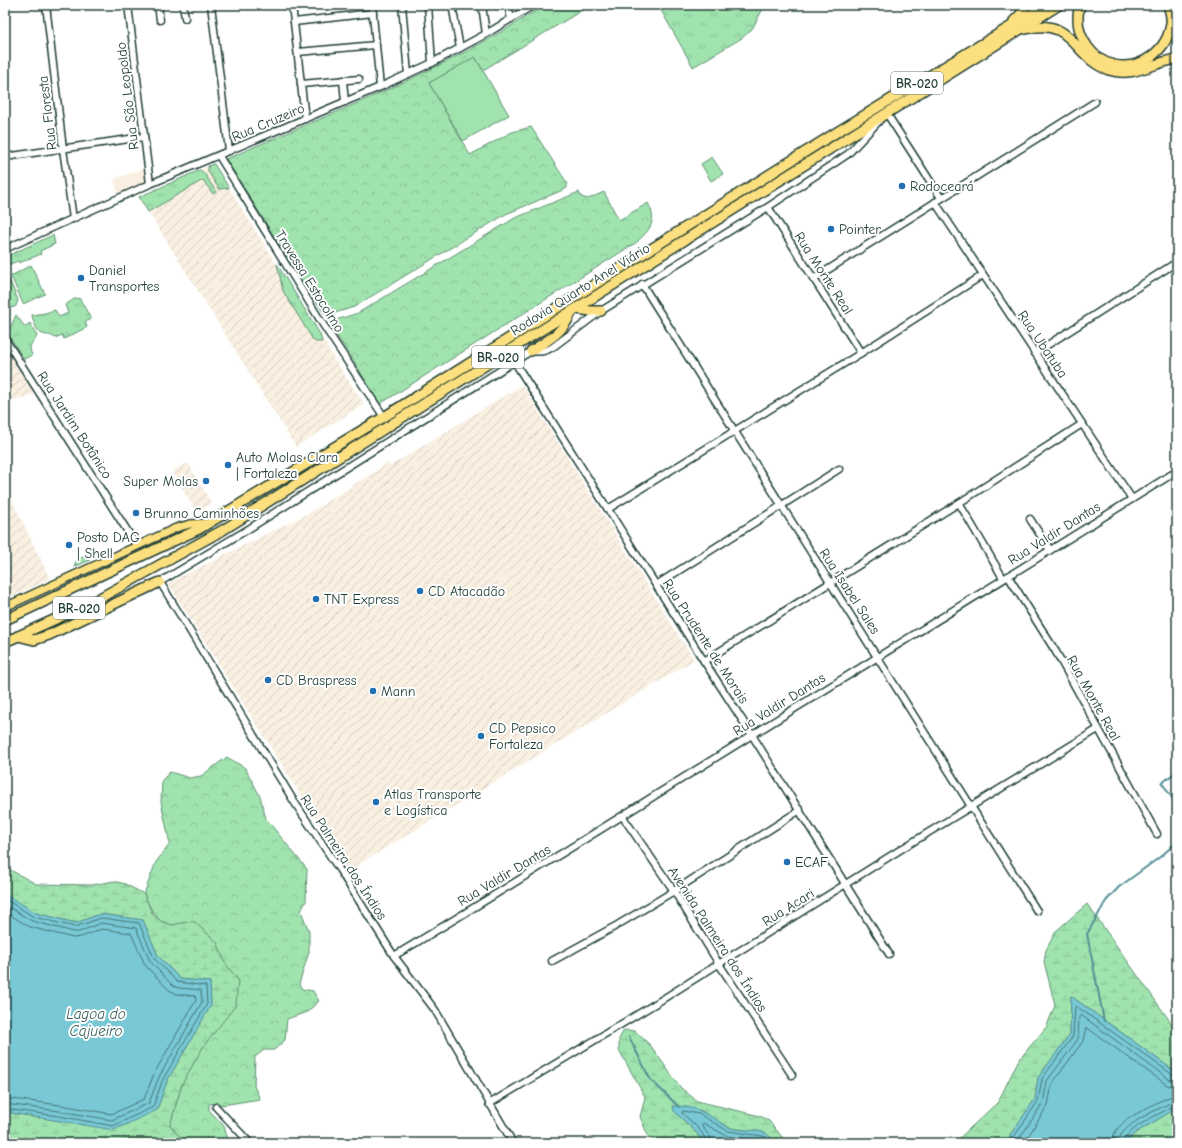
<svg xmlns="http://www.w3.org/2000/svg" width="1182" height="1148" font-family="'Comic Neue',sans-serif">
	<defs>
		<pattern id="industrial-furrows" width="10" height="10" patternUnits="userSpaceOnUse"><rect width="10" height="10" fill="#f9f0e2"/><path d="M-1 1l2-2M0 10L10 0M9 11l2-2" fill="none" stroke="#d5cfc2"/></pattern>
		<pattern id="grass-tufts" width="24" height="20" patternUnits="userSpaceOnUse"><rect width="24" height="20" fill="#a0e3af"/><path d="M3 7l-1-3M5 7V3M7 7l1-3M15 17l-1-3M17 17v-4M19 17l1-3" fill="none" stroke="#89c497"/></pattern>
		<pattern id="forest-crowns" width="20" height="18" patternUnits="userSpaceOnUse"><rect width="20" height="18" fill="#a0e3af"/><path d="M2 6a3 3 0 1 1 6 0M12 15a3 3 0 1 1 6 0" fill="none" stroke="#89c497"/></pattern>
		<pattern id="wetland-marsh" width="20" height="14" patternUnits="userSpaceOnUse"><rect width="20" height="14" fill="#a0e3af"/><path d="M1 5h8M5 5V1M11 12h8M15 12V8" fill="none" stroke="#89c497"/></pattern>
	</defs>
	<rect width="100%" height="100%" fill="#fff"/>
	<filter id="ink" filterUnits="userSpaceOnUse"><feTurbulence type="fractalNoise" baseFrequency=".025" numOctaves="2"/><feDisplacementMap in="SourceGraphic" scale="8" xChannelSelector="R" yChannelSelector="G"/><feConvolveMatrix kernelMatrix="1 2 1 2 8 2 1 2 1" color-interpolation-filters="sRGB"/></filter>
	<g filter="url(#ink)">
		<polygon fill="#f9f0e2" points="145,168 147,183 118,195 114,179"/>
		<g fill="url(#industrial-furrows)">
			<polygon points="214,164 320,334 336,362 364,404 296,447 139,197"/>
			<polygon points="5,346 7,350 36,394 5,402"/>
			<polygon points="522,385 694,660 348,871 168,583 309,513 388,463 390,466"/>
			<polygon points="188,463 212,504 196,512 172,471"/>
			<polygon points="5,485 50,579 5,600"/>
		</g>
		<g fill="url(#grass-tufts)" stroke="#609072">
			<polygon points="658,5 765,5 752,29 742,38 693,67"/>
			<polygon points="214,164 229,188 219,189 208,171 208,166"/>
			<polygon points="200,170 204,173 216,192 213,194 203,180 148,212 139,197"/>
			<polygon points="53,235 55,244 40,251 41,254 19,263 18,261 5,266 5,257"/>
			<polygon points="277,264 320,334 322,342 316,342 313,340 283,291"/>
			<polygon points="31,265 45,294 23,304 11,276"/>
			<polygon points="8,277 18,300 16,306 12,308 9,304 5,306 5,279"/>
			<path d="M76 298 80 299 91 319 85 322 87 327 64 339 62 335 55 338C50 334 49 336 43 334 37 333 33 321 32 315L45 313 55 310 59 317 68 313 65 305Z"/>
			<path d="M16 315 25 327 30 323 37 336C33 344 27 344 32 355L24 359 9 336V331Z"/>
			<polygon points="83,557 90,560 74,567 77,559"/>
		</g>
		<g fill="url(#forest-crowns)" stroke="#609072">
			<path d="M544 5H591L483 70 475 57 429 83 470 155 512 132 531 127 567 183V188L563 190 506 214 354 307 332 314 324 313 305 286 226 159C334 112 446 71 544 5Z"/>
			<path d="M579 192 581 197 588 199 604 192 619 220 648 203C658 222 650 229 637 242L380 404 353 360 333 330V322L336 320 358 313 515 218Z"/>
			<path d="M227 757 245 768 260 796 266 819 307 869 306 901 301 911 309 931V952L299 984 302 989 313 991 319 1001 307 1012 287 1019 285 1040 274 1050H264L255 1057 254 1086 260 1099 222 1105 218 1103 209 1104V1110L224 1126 229 1143H185L170 1125 182 1084 238 980 225 963 217 942 193 921C187 922 180 924 174 925 157 926 150 907 144 894L156 862 170 844 161 802 162 780 170 772 190 778 201 776Z"/>
		</g>
		<g fill="url(#wetland-marsh)" stroke="#609072">
			<polygon points="5,867 36,884 92,885 114,881 125,884 144,894 153,915 162,922 172,925 193,921 217,942 225,963 238,980 236,1005 203,1047 182,1084 170,1125 185,1143 5,1143 5,1112 58,1120 157,1110 167,1081 211,1004 210,982 180,979 158,956 143,920 100,914 76,923 36,913 5,894"/>
			<polygon points="1087,904 1177,1031 1177,1073 1071,996 1070,1034 1038,1078 1035,1099 1010,1135 1009,1143 954,1143 998,1102 1018,1061 1047,1026 1055,1005 1044,962 1046,950 1056,931"/>
			<polygon points="624,1030 635,1031 650,1045 681,1088 697,1101 760,1116 769,1121 787,1143 776,1143 763,1132 729,1128 700,1110 673,1106 674,1111 695,1131 704,1143 661,1143 649,1138 640,1117 645,1097 619,1050 619,1039"/>
			<polygon points="1177,1108 1177,1143 1126,1143 1135,1133"/>
		</g>
		<g fill="#a0e3af" stroke="#609072">
			<polygon points="475,57 509,115 463,141 429,83"/>
			<polygon points="712,157 723,174 711,181 701,164"/>
		</g>
		<g fill="#79c8d6" stroke="#559095">
			<polygon points="5,894 36,913 76,923 100,914 143,920 158,956 180,979 210,982 211,1005 167,1081 157,1110 114,1130 5,1112"/>
			<polygon points="1071,996 1177,1073 1177,1108 1135,1133 1126,1143 1009,1143 1010,1135 1035,1099 1038,1078 1070,1034"/>
			<path d="M673 1106C693 1106 700 1110 717 1120 721 1123 726 1127 731 1128 750 1133 762 1125 776 1143H704L695 1131 674 1111Z"/>
		</g>
		<g fill="none" stroke-linecap="round" stroke-linejoin="round">
			<g stroke="#437575" stroke-width="1">
				<polyline points="5,899 34,917 75,927 101,918 139,923 154,958 177,982 206,986 207,1004 163,1079 153,1107 113,1126 59,1116 5,1109"/>
				<polyline points="5,905 32,921 74,932 79,932 101,923 136,928 150,961 173,986 179,988 201,990 202,1002 159,1077 149,1103 112,1120 59,1111 5,1104"/>
				<polyline points="5,912 30,927 73,938 81,937 102,929 131,933 145,965 169,990 177,994 195,996 196,1000 154,1074 144,1099 112,1114 60,1105 5,1098"/>
				<path d="M706 1143C705 1131 690 1121 682 1113L683 1111 699 1114 728 1131 762 1136 766 1137 771 1143"/>
				<polyline points="712,1143 710,1137 702,1126 703,1123 727,1136 760,1141 764,1143"/>
				<polyline points="1013,1143 1014,1137 1038,1101 1042,1079 1073,1036 1075,1007 1076,1006 1173,1075 1177,1076"/>
				<polyline points="1018,1143 1019,1139 1043,1103 1047,1081 1078,1039 1079,1017 1081,1015 1170,1080 1177,1081"/>
				<polyline points="1024,1143 1048,1105 1052,1084 1083,1041 1086,1027 1167,1085 1177,1087"/>
				<path d="M1112 1143C1112 1134 1118 1128 1124 1122 1131 1116 1168 1095 1177 1095"/>
				<path d="M1118 1143C1119 1125 1157 1110 1172 1102L1177 1101"/>
				<path d="M1123 1143C1125 1129 1161 1113 1174 1106H1177"/>
			</g>
			<g stroke="#559095" stroke-width="2">
				<polyline points="1177,771 1162,783 1177,805"/>
				<polyline points="1104,1021 1087,934 1106,901 1119,887 1160,857 1177,842"/>
				<polyline points="629,1037 650,1079 679,1107"/>
			</g>
			<g stroke="#1f3d34" stroke-width="9">
				<g id="minor">
					<polyline points="46,5 63,149 73,219"/>
					<polyline points="128,5 150,184"/>
					<polyline points="158,5 160,20"/>
					<polyline points="183,5 185,18"/>
					<polyline points="211,5 229,151"/>
					<polyline points="292,5 305,119"/>
					<polyline points="372,5 380,87"/>
					<polyline points="402,5 408,74"/>
					<polyline points="428,5 432,63"/>
					<polyline points="452,5 460,48"/>
					<polyline points="482,5 486,34"/>
					<polyline points="508,5 511,19"/>
					<polyline points="294,22 373,13"/>
					<polyline points="298,52 376,45"/>
					<polyline points="343,80 345,102"/>
					<polyline points="301,84 359,79"/>
					<polyline points="887,114 941,198"/>
					<polyline points="219,156 322,323 384,417"/>
					<polyline points="5,157 143,137"/>
					<polyline points="935,202 1132,499"/>
					<polyline points="768,207 861,353"/>
					<polyline points="5,249 150,184 380,87 432,63 486,34 534,5"/>
					<polyline points="813,279 1095,102"/>
					<polyline points="642,284 1037,911"/>
					<polyline points="5,339 137,546"/>
					<polyline points="1035,353 1177,262"/>
					<polyline points="514,361 704,661 752,735 889,954"/>
					<polyline points="959,503 1003,578"/>
					<polyline points="608,509 861,353 983,275"/>
					<polyline points="1030,519 1050,550"/>
					<polyline points="1008,576 1056,652 1157,834"/>
					<polyline points="656,585 839,469"/>
					<polyline points="704,661 959,503 1082,424"/>
					<polyline points="623,817 674,891 719,964 792,1075"/>
					<path d="M394 956C514 884 633 809 752 735 894 646 1036 560 1177 471"/>
					<polyline points="552,961 614,927 674,891 800,810"/>
					<polyline points="489,1104 658,1002 903,848 1098,729"/>
					<polyline points="216,1107 250,1143"/>
					<path d="M513 1143 435 1010 394 956 339 869 295 803 160 582 250 528 531 351C540 352 545 352 553 347L601 311 768 207 848 154 879 121"/>
				</g>
			</g>
			<g stroke="#1f3d34" stroke-width="10">
				<g id="major">
					<polyline points="1170,5 1177,16"/>
					<polyline points="5,607 176,528 190,524 209,523"/>
				</g>
			</g>
			<g stroke="#1f3d34" stroke-width="12">
				<g id="highway">
					<path d="M1080 5C1079 9 1078 13 1078 17 1077 37 1093 61 1114 65 1141 71 1168 50 1171 23 1172 17 1170 11 1168 5"/>
					<polyline points="1014,21 1021,14 1026,5"/>
					<path d="M1026 29C1073 16 1074 59 1109 70 1133 78 1154 62 1177 59"/>
					<polyline points="576,309 591,311 601,311"/>
					<path d="M531 351C550 339 563 333 572 311"/>
					<polyline points="5,620 199,529 384,417 837,132 1046,5"/>
					<polyline points="18,636 34,640 49,635 160,582"/>
					<polyline points="5,642 89,604 223,530 1059,5"/>
				</g>
			</g>
			<use href="#minor" stroke="#fff" stroke-width="6"/>
			<use href="#major" stroke="#fce080" stroke-width="7"/>
			<use href="#highway" stroke="#fce080" stroke-width="9"/>
		</g>
	</g>
	<g fill="#1f6fb2" stroke="#fff" stroke-width="1.5">
		<circle cx="902" cy="186" r="4"/>
		<circle cx="831" cy="229" r="4"/>
		<circle cx="81" cy="278" r="4"/>
		<circle cx="228" cy="465" r="4"/>
		<circle cx="206" cy="481" r="4"/>
		<circle cx="136" cy="513" r="4"/>
		<circle cx="69" cy="545" r="4"/>
		<circle cx="420" cy="591" r="4"/>
		<circle cx="316" cy="599" r="4"/>
		<circle cx="268" cy="680" r="4"/>
		<circle cx="373" cy="691" r="4"/>
		<circle cx="481" cy="736" r="4"/>
		<circle cx="376" cy="802" r="4"/>
		<circle cx="787" cy="862" r="4"/>
	</g>
	<g text-anchor="middle" stroke-width="4" stroke-linejoin="round" paint-order="stroke">
		<g fill="#fff" stroke="#627771" stroke-width="1">
			<rect x="891" y="72" width="52" height="22" rx="3"/>
			<rect x="472" y="346" width="52" height="22" rx="3"/>
			<rect x="53" y="597" width="52" height="22" rx="3"/>
		</g>
		<g font-size="13" font-weight="bold" fill="#1f3d34">
			<text x="917" y="88">BR-020</text>
			<text x="498" y="362">BR-020</text>
			<text x="79" y="613">BR-020</text>
		</g>
		<g font-size="14" fill="#1f3d34" stroke="#fff">
			<text transform="translate(127 96) rotate(-97)" y="5">Rua São Leopoldo</text>
			<text transform="translate(47 113) rotate(-97)" y="5">Rua Floresta</text>
			<text transform="translate(268 122) rotate(-23)" y="5">Rua Cruzeiro</text>
			<text transform="translate(824 273) rotate(57)" y="5">Rua Monte Real</text>
			<text transform="translate(310 281) rotate(58)" y="5">Travessa Estocolmo</text>
			<text transform="translate(580 289) rotate(-32)" y="5">Rodovia Quarto Anel Viário</text>
			<text transform="translate(1043 344) rotate(56)" y="5">Rua Ubatuba</text>
			<text transform="translate(75 425) rotate(57)" y="5">Rua Jardim Botânico</text>
			<text transform="translate(1054 533) rotate(-32)" y="5">Rua Valdir Dantas</text>
			<text transform="translate(850 591) rotate(57)" y="5">Rua Isabel Sales</text>
			<text transform="translate(706 641) rotate(57)" y="5">Rua Prudente de Morais</text>
			<text transform="translate(1094 698) rotate(61)" y="5">Rua Monte Real</text>
			<text transform="translate(779 704) rotate(-32)" y="5">Rua Valdir Dantas</text>
			<text transform="translate(344 857) rotate(57)" y="5">Rua Palmeira dos Índios</text>
			<text transform="translate(504 875) rotate(-31)" y="5">Rua Valdir Dantas</text>
			<text transform="translate(788 907) rotate(-32)" y="5">Rua Acari</text>
			<text transform="translate(718 939) rotate(57)" y="5">Avenida Palmeira dos Índios</text>
		</g>
		<g font-size="14" fill="#1f3d34" stroke="#fff" text-anchor="start">
			<text x="910" y="191">Rodoceará</text>
			<text x="839" y="234">Pointer</text>
			<text x="89" y="275">Daniel<tspan x="89" dy="16">Transportes</tspan></text>
			<text x="236" y="462">Auto Molas Clara<tspan x="236" dy="16">| Fortaleza</tspan></text>
			<text x="198" y="486" text-anchor="end">Super Molas</text>
			<text x="144" y="518">Brunno Caminhões</text>
			<text x="77" y="542">Posto DAG<tspan x="77" dy="16">| Shell</tspan></text>
			<text x="428" y="596">CD Atacadão</text>
			<text x="324" y="604">TNT Express</text>
			<text x="276" y="685">CD Braspress</text>
			<text x="381" y="696">Mann</text>
			<text x="489" y="733">CD Pepsico<tspan x="489" dy="16">Fortaleza</tspan></text>
			<text x="384" y="799">Atlas Transporte<tspan x="384" dy="16">e Logística</tspan></text>
			<text x="795" y="867">ECAF</text>
		</g>
		<g font-size="15" font-style="italic" fill="#36605c" stroke="#fff">
			<text x="96" y="1019">Lagoa do<tspan x="96" dy="17">Cajueiro</tspan></text>
		</g>
	</g>
	<rect width="1182" height="1148" fill="none" stroke="#fff" stroke-width="20"/>
	<rect x="10" y="10" width="1162" height="1128" fill="none" stroke="#1f3d34" stroke-width="1.5" filter="url(#ink)"/>
</svg>
